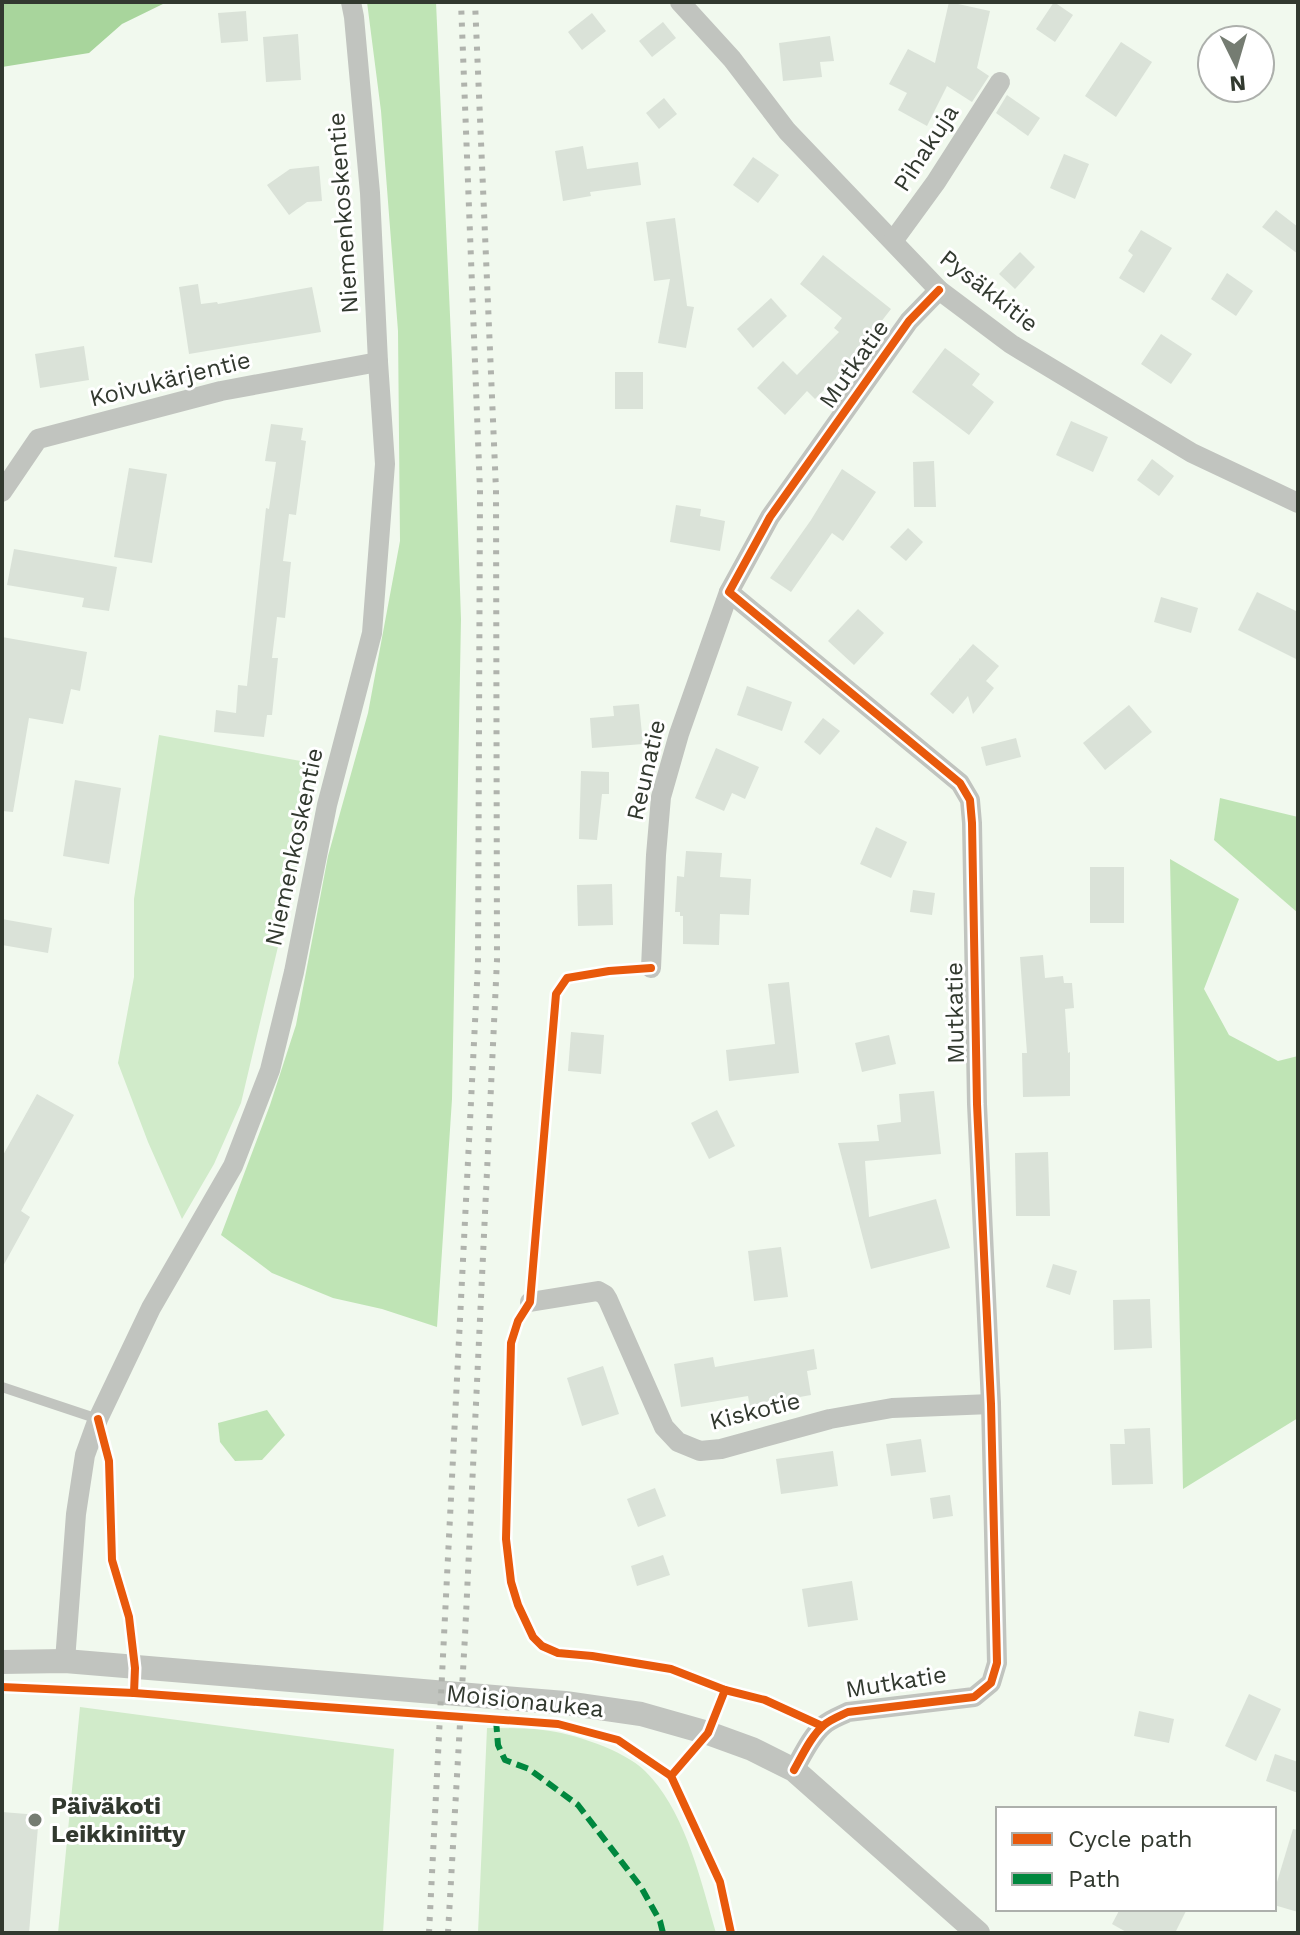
<svg xmlns="http://www.w3.org/2000/svg" width="1300" height="1935" font-family="'Work Sans',sans-serif">
	<rect width="100%" height="100%" fill="#f1f9ee"/>
	<g fill="#d1ebca">
		<polygon points="159,735 317,764 307,824 241,1103 214,1164 182,1219 148,1142 118,1063 134,977 134,899"/>
		<polygon points="80,1707 394,1749 383,1933 58,1933"/>
		<path d="M487 1728C506 1728 525 1728 543 1730 572 1733 624 1750 645 1771 685 1810 701 1881 716 1933H478Z"/>
	</g>
	<g fill="#bfe4b5">
		<polygon points="367,2 436,2 452,360 461,619 452,1099 437,1327 382,1309 333,1298 272,1273 221,1235 270,1105 296,1025 328,856 368,713 400,541 398,331 381,111"/>
		<polygon points="1220,798 1298,817 1298,913 1214,840"/>
		<polygon points="1170,859 1239,899 1204,989 1229,1035 1278,1061 1298,1056 1298,1418 1183,1489"/>
		<polygon points="267,1410 285,1435 262,1460 235,1461 220,1442 218,1423"/>
	</g>
	<polygon fill="#a8d59c" points="2,2 167,2 122,24 89,53 2,67"/>
	<g fill="#dae2d8">
		<polygon points="949,2 990,11 977,68 989,76 972,102 947,86 927,126 898,110 907,93 889,84 908,49 935,63"/>
		<polygon points="1054,2 1073,15 1055,42 1036,29"/>
		<polygon points="246,11 248,41 221,43 218,13"/>
		<polygon points="592,13 606,31 582,50 568,32"/>
		<polygon points="663,22 676,38 652,57 639,41"/>
		<polygon points="298,34 301,80 266,82 263,37"/>
		<polygon points="830,36 834,61 820,62 822,77 783,81 779,43"/>
		<polygon points="1121,42 1152,62 1116,117 1085,96"/>
		<polygon points="1007,95 1040,118 1028,136 996,113"/>
		<polygon points="664,98 677,114 659,129 646,113"/>
		<polygon points="583,146 587,169 638,162 641,185 590,192 591,196 563,201 555,151"/>
		<polygon points="1064,154 1089,164 1075,199 1050,188"/>
		<polygon points="753,157 779,175 758,203 733,185"/>
		<polygon points="319,166 322,201 307,202 289,215 267,185 290,169"/>
		<polygon points="1276,210 1298,227 1298,254 1262,227"/>
		<polygon points="675,218 687,306 694,307 686,348 658,343 670,279 654,281 646,222"/>
		<polygon points="1141,230 1172,248 1144,293 1119,278 1133,255 1128,251"/>
		<polygon points="1020,252 1035,267 1015,289 999,274"/>
		<polygon points="823,255 891,309 842,372 815,399 807,391 785,415 757,388 783,361 797,375 839,332 834,328 842,318 800,284"/>
		<polygon points="1227,273 1253,291 1236,316 1211,299"/>
		<polygon points="198,284 201,304 217,302 218,304 312,287 321,332 189,354 179,287"/>
		<polygon points="771,298 787,316 753,348 737,329"/>
		<polygon points="1161,334 1192,354 1171,384 1141,364"/>
		<polygon points="84,346 89,380 40,388 35,354"/>
		<polygon points="945,348 980,374 972,385 994,402 969,435 912,392"/>
		<rect x="615" y="372" width="28" height="37"/>
		<polygon points="1071,421 1108,437 1093,472 1056,455"/>
		<polygon points="271,424 303,428 301,440 306,441 296,515 289,514 283,561 291,562 285,618 277,617 272,658 278,658 272,715 267,715 264,737 214,732 216,710 236,713 238,685 247,686 266,508 269,509 276,462 265,461"/>
		<polygon points="1152,459 1174,476 1159,496 1137,480"/>
		<polygon points="934,461 936,507 914,507 913,462"/>
		<polygon points="129,468 167,474 152,563 114,557"/>
		<polygon points="842,469 876,492 843,541 832,533 791,592 770,578 811,520"/>
		<polygon points="676,505 701,509 700,516 725,521 720,551 670,542"/>
		<polygon points="908,528 923,542 906,561 890,547"/>
		<polygon points="14,549 117,567 109,611 82,607 84,598 7,585"/>
		<polygon points="1257,592 1298,612 1298,660 1238,630"/>
		<polygon points="1161,597 1198,608 1191,633 1154,622"/>
		<polygon points="858,609 884,633 854,665 828,641"/>
		<polygon points="2,637 87,652 80,691 71,689 63,724 29,718 13,812 2,811"/>
		<polygon points="973,644 999,666 986,681 994,688 973,714 968,696 953,714 930,694 959,660 959,658 960,659"/>
		<polygon points="747,686 792,702 782,731 737,715"/>
		<polygon points="639,704 643,744 592,748 590,718 614,716 613,706"/>
		<polygon points="1129,705 1152,732 1105,770 1083,743"/>
		<polygon points="823,718 840,731 820,755 804,742"/>
		<polygon points="1016,738 1021,757 986,766 981,747"/>
		<polygon points="716,748 759,767 745,799 732,793 724,811 695,798"/>
		<polygon points="581,771 609,772 609,794 602,794 597,840 579,839"/>
		<polygon points="75,780 121,788 109,864 63,856"/>
		<polygon points="876,827 907,842 891,878 860,864"/>
		<polygon points="686,851 722,853 720,877 751,879 749,915 720,914 719,945 683,944 683,916 680,916 680,912 675,912 677,876 684,877"/>
		<rect x="1090" y="867" width="34" height="56"/>
		<polygon points="612,884 613,925 578,926 577,885"/>
		<polygon points="913,890 935,893 932,915 910,912"/>
		<polygon points="2,919 52,928 48,953 2,945"/>
		<polygon points="1043,955 1045,978 1063,976 1064,983 1072,983 1074,1008 1065,1009 1068,1053 1070,1052 1070,1096 1023,1097 1022,1053 1027,1053 1020,957"/>
		<polygon points="789,982 799,1073 729,1081 726,1050 775,1044 768,984"/>
		<polygon points="571,1032 604,1035 601,1074 568,1071"/>
		<polygon points="889,1035 896,1064 862,1072 855,1043"/>
		<polygon points="934,1091 941,1154 865,1161 869,1217 936,1199 950,1248 871,1269 838,1143 879,1141 877,1125 901,1122 899,1094"/>
		<polygon points="37,1094 74,1115 21,1211 30,1217 2,1268 2,1157"/>
		<polygon points="717,1110 735,1146 709,1159 691,1123"/>
		<polygon points="1048,1152 1050,1216 1016,1216 1015,1153"/>
		<polygon points="781,1247 788,1297 754,1301 748,1251"/>
		<polygon points="1053,1264 1077,1271 1070,1295 1046,1287"/>
		<polygon points="1150,1299 1152,1348 1114,1350 1113,1300"/>
		<polygon points="814,1349 817,1369 807,1371 811,1395 750,1406 748,1396 681,1407 674,1364 713,1357 715,1367"/>
		<polygon points="603,1366 619,1414 582,1426 567,1378"/>
		<polygon points="1150,1428 1153,1484 1112,1485 1110,1444 1125,1444 1124,1429"/>
		<polygon points="921,1439 926,1472 891,1476 886,1444"/>
		<polygon points="833,1451 838,1486 781,1494 776,1459"/>
		<polygon points="655,1488 666,1516 638,1527 627,1499"/>
		<polygon points="950,1495 953,1516 933,1519 930,1498"/>
		<polygon points="663,1555 670,1575 637,1586 631,1566"/>
		<polygon points="852,1581 858,1620 808,1627 802,1589"/>
		<polygon points="1249,1694 1281,1709 1256,1761 1225,1746"/>
		<polygon points="1139,1711 1174,1719 1169,1743 1134,1736"/>
		<polygon points="1275,1754 1298,1762 1298,1793 1266,1781"/>
		<polygon points="2,1812 39,1815 29,1933 2,1933"/>
		<polygon points="1293,1829 1298,1830 1298,1912 1274,1905 1274,1892"/>
		<polygon points="1120,1909 1187,1909 1175,1933 1128,1933 1112,1924"/>
	</g>
	<g fill="none" stroke-linecap="round" stroke-linejoin="round">
		<polyline stroke="#c1c4bf" stroke-width="10" points="2,1387 98,1419"/>
		<g stroke="#c1c4bf" stroke-width="20">
			<polyline points="680,2 732,59 787,131 939,290 1011,344 1192,453 1298,503"/>
			<polyline points="893,241 936,182 1000,82"/>
			<polyline points="2,492 38,439 221,391 378,362"/>
			<polyline points="651,968 656,855 661,797 679,734 729,592"/>
			<polyline points="530,1302 598,1291 605,1295 608,1300 664,1427 678,1442 700,1451 721,1449 830,1419 892,1408 991,1404"/>
			<polyline points="65,1661 76,1514 85,1455 98,1419 151,1308 233,1166 270,1070 294,972 327,805 372,633 385,464 378,362 370,193 354,17 351,2"/>
			<path d="M794 1770C802 1756 811 1736 824 1725 831 1719 840 1716 848 1712L974 1697 991 1683 997 1663 991 1404 977 1104 972 823 970 800 960 783 729 592 770 517 909 321 939 290"/>
		</g>
		<polyline stroke="#c1c4bf" stroke-width="24" points="2,1662 65,1661 565,1703 641,1714 708,1733 752,1749 794,1770 978,1933"/>
		<g stroke="#b0b3ad" stroke-width="6" stroke-dasharray="4 8" stroke-linecap="butt">
			<polyline points="429,1933 478,963 480,491 461,2"/>
			<polyline points="448,1933 465,1636 497,960 496,490 475,2"/>
		</g>
		<polyline stroke="#00873e" stroke-width="6" stroke-dasharray="12 6" stroke-linecap="butt" points="496,1720 498,1745 505,1760 529,1769 578,1805 641,1887 660,1921 663,1933"/>
		<g stroke="#fff" stroke-width="13">
			<g id="cycleway">
				<polyline points="651,968 609,971 567,978 556,994 530,1302 518,1321 511,1343 506,1539 511,1582 518,1605 533,1637 542,1646 558,1653 592,1656 671,1669 725,1690 765,1700 822,1726"/>
				<polyline points="98,1419 109,1461 112,1560 129,1617 135,1668 134,1693"/>
				<polyline points="2,1687 134,1693 558,1724 618,1740 671,1776"/>
				<polyline points="725,1690 708,1733 671,1776 720,1882 731,1933"/>
				<path d="M794 1770C802 1756 811 1736 824 1725 831 1719 840 1716 848 1712L974 1697 991 1683 997 1663 991 1404 977 1104 972 823 970 800 960 783 729 592 770 517 909 321 939 290"/>
			</g>
		</g>
		<use href="#cycleway" stroke="#e8590c" stroke-width="8"/>
	</g>
	<circle fill="#757c72" stroke="#fff" stroke-width="3" cx="35" cy="1820" r="8"/>
	<g text-anchor="middle" stroke-width="6" stroke-linejoin="round" paint-order="stroke">
		<g font-size="24" fill="#32392f" stroke="#fff">
			<text transform="translate(926 148) rotate(-57)" y="8">Pihakuja</text>
			<text transform="translate(343 213) rotate(-94)" y="8">Niemenkoskentie</text>
			<text transform="translate(989 291) rotate(38)" y="8">Pysäkkitie</text>
			<text transform="translate(854 364) rotate(-55)" y="8">Mutkatie</text>
			<text transform="translate(170 379) rotate(-14)" y="8">Koivukärjentie</text>
			<text transform="translate(646 770) rotate(-77)" y="8">Reunatie</text>
			<text transform="translate(294 847) rotate(-78)" y="8">Niemenkoskentie</text>
			<text transform="translate(955 1013) rotate(-91)" y="8">Mutkatie</text>
			<text transform="translate(755 1411) rotate(-14)" y="8">Kiskotie</text>
			<text transform="translate(896 1682) rotate(-9)" y="8">Mutkatie</text>
			<text transform="translate(525 1701) rotate(6)" y="8">Moisionaukea</text>
		</g>
		<g font-size="24" font-weight="bold" fill="#32392f" stroke="#fff" text-anchor="start">
			<text x="51" y="1814">Päiväkoti<tspan x="51" dy="28">Leikkiniitty</tspan></text>
		</g>
	</g>
	<rect width="1300" height="1935" fill="none" stroke="#32392f" stroke-width="8"/>
	<rect x="996" y="1807" width="280" height="104" fill="#ffffff" stroke="#adb0ac" stroke-width="2"/>
	<rect x="1012" y="1833" width="40" height="12" fill="#e8590c" stroke="#adb0ac" stroke-width="2"/>
	<text x="1068" y="1847" font-size="24" fill="#32392f">Cycle path</text>
	<rect x="1012" y="1873" width="40" height="12" fill="#00873e" stroke="#adb0ac" stroke-width="2"/>
	<text x="1068" y="1887" font-size="24" fill="#32392f">Path</text>
	<g transform="translate(1236 64) rotate(175)"><circle r="38" fill="#ffffff" stroke="#adb0ac" stroke-width="2"/>
	<path d="M0-6L14 30L0 20L-14 30Z" fill="#757c72"/>
	<text y="-12" font-size="22" font-weight="bold" text-anchor="middle" fill="#32392f">N</text>
	</g>
</svg>
